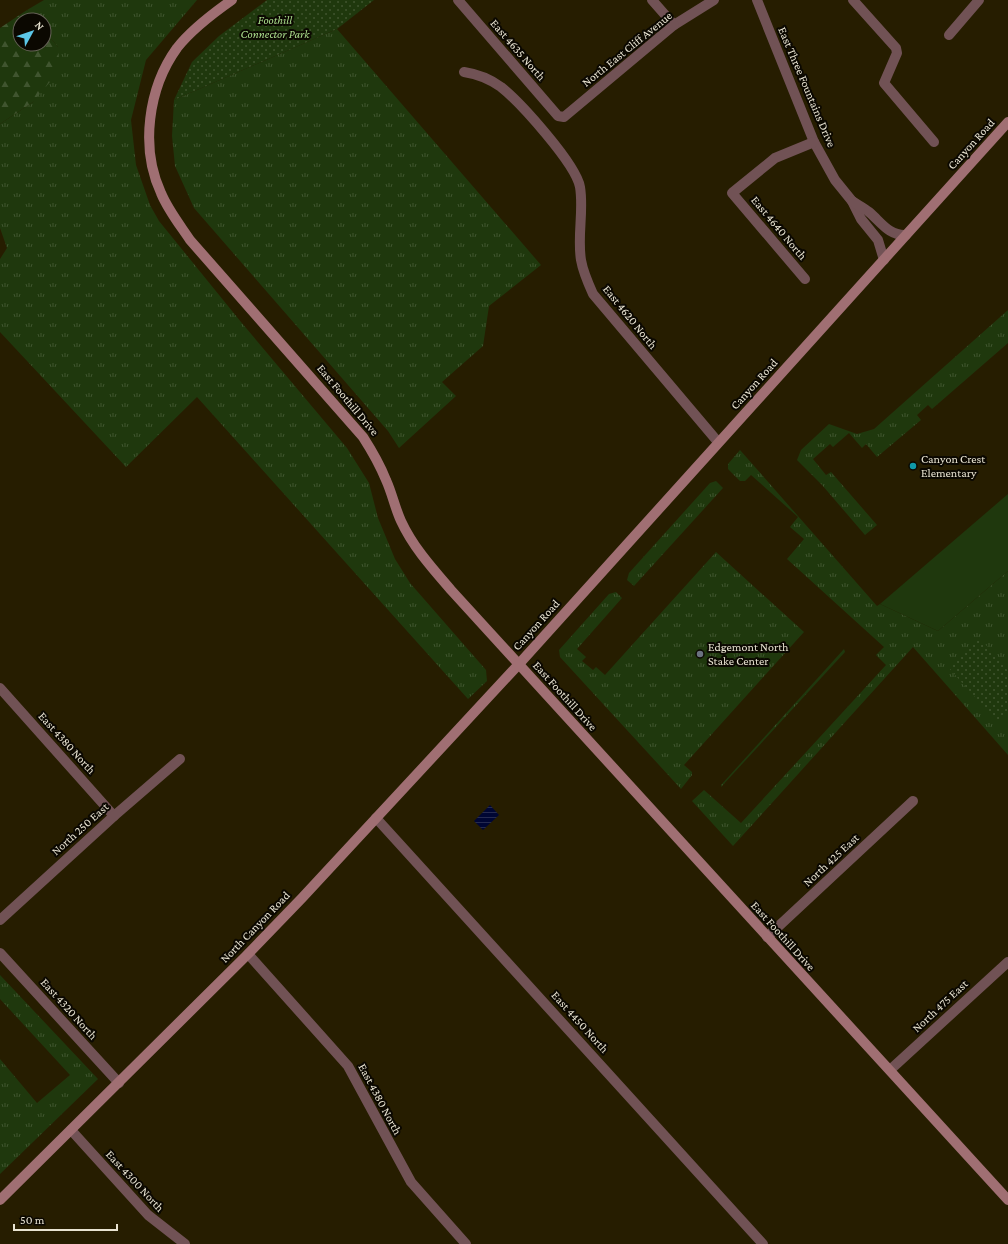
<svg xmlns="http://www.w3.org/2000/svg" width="1008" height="1244" font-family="'Crimson Pro',serif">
	<defs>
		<pattern id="grass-tufts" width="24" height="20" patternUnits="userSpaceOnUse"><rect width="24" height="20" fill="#1f380d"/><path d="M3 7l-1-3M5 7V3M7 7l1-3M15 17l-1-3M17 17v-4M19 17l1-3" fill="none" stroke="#40552f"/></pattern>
		<pattern id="forest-firs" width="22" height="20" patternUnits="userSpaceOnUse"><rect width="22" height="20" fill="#1f380d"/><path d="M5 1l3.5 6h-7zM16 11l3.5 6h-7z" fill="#40552f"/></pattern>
		<pattern id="park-dots" width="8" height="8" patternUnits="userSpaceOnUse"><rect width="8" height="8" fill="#1f380d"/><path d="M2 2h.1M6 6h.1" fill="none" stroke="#40552f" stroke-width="1.8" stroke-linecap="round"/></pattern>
		<pattern id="water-rules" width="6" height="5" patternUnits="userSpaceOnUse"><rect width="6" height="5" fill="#000633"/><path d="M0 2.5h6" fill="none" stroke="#252a50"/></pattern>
	</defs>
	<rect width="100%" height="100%" fill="#261d00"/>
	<g fill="url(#grass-tufts)">
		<polygon points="44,0 197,0 146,60 131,120 136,165 150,205 159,221 241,322 347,448 369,483 378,518 395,559 410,583 486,670 487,681 468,699 197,397 126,467 0,332 0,259 7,248 0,228 0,124 33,102 58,47 44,30 44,20 36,20 27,10"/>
		<polygon points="337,29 541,265 489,306 483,346 442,382 456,396 399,448 388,431 194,208 175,166 172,136 174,100"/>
		<polygon points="1008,310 1008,343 932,409 928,405 917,415 921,420 877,457 866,444 862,448 849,433 833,447 830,444 813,459 826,475 831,472 877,525 865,535 822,485 797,460 801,450 829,424 857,434 874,429"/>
		<polygon points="740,450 877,606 880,604 938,631 1008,571 1008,755 913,647 733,846 692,801 704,790 741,823 886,665 876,655 884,647 787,559 804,539 790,527 798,517 751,475 745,481 740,481 728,469 728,464"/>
		<polygon points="716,481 723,488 634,586 627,580 629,573 710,483"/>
		<polygon points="716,552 804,632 684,765 692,772 692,775 681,789 560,657 559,650 609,594 616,592 622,598 577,649 586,657 582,661 593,670 596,667 605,675"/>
		<polygon points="844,649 845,652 721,787 721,785"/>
		<polygon points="0,975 98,1079 0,1174 0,1059 37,1103 70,1075 0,999"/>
	</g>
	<polygon fill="url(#forest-firs)" points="27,10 36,20 20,20 20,44 44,44 44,30 58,47 60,70 33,102 0,124 0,28"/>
	<g fill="url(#park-dots)">
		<polygon points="267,0 374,0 337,29 174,100 192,62 219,36"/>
		<polygon points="980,638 1008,671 1008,713 998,723 948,667"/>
	</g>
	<polygon fill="#1f380d" points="1008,494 1008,571 938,631 880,604"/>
	<polygon fill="url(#water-rules)" points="490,805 499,815 483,830 474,821"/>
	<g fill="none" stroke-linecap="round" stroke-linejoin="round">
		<g stroke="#715255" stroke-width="10">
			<polyline points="458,0 558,116 564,117 674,25 714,0"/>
			<polyline points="652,0 674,25"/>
			<polyline points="757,0 814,142 835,180 852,201 861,219 878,240 884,260"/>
			<polyline points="853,0 896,48 897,53 884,83 934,142"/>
			<polyline points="949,35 979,0"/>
			<path d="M464 72C477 74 490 79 501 87 520 102 576 164 580 187 584 211 577 236 581 260 583 272 588 283 593 294L718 442"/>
			<path d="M852 201C858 205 864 208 869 212 881 222 889 236 906 235"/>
			<polyline points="805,279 732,193 775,158 814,142"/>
			<polyline points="0,688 114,816"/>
			<polyline points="376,818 763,1244"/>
			<polyline points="0,920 114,816 180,759"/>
			<polyline points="767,937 913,801"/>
			<polyline points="0,953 119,1083"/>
			<polyline points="248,954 348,1066 411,1182 466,1244"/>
			<polyline points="890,1070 1008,962"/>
			<polyline points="71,1130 148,1215 185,1244"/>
		</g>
		<g stroke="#a06f73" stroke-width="10">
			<path d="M232 0C212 14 192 29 177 48 148 88 140 148 161 193 168 210 180 225 190 240L363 437C372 451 380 465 386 480 392 493 395 508 401 521 413 547 432 568 451 590L1008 1200"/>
			<polyline points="0,1200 248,954 302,898 519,664 1008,122"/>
		</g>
	</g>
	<circle fill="#0f9aa8" stroke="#0b0801" stroke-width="1.5" cx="913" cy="466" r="4"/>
	<circle fill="#6b7280" stroke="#0b0801" stroke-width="1.5" cx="700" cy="654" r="4"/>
	<g text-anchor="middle" stroke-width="4" stroke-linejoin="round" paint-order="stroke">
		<g font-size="12" font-style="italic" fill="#acdf8d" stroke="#0b0801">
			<text x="275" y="24">Foothill<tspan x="275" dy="14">Connector Park</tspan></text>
		</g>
		<g font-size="12" fill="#e9e4d2" stroke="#0b0801">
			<text transform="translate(627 49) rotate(-39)" y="4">North East Cliff Avenue</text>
			<text transform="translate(518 50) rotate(49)" y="4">East 4635 North</text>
			<text transform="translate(807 87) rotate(67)" y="4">East Three Fountains Drive</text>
			<text transform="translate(971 144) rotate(-48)" y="4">Canyon Road</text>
			<text transform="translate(779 228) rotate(50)" y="4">East 4640 North</text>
			<text transform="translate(630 317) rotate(51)" y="4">East 4620 North</text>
			<text transform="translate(754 384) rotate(-48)" y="4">Canyon Road</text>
			<text transform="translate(348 400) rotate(50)" y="4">East Foothill Drive</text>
			<text transform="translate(536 625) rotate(-48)" y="4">Canyon Road</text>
			<text transform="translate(565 696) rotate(48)" y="4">East Foothill Drive</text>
			<text transform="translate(67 743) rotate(48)" y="4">East 4380 North</text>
			<text transform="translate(80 829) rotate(-42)" y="4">North 250 East</text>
			<text transform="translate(831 860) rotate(-43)" y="4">North 425 East</text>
			<text transform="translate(255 927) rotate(-46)" y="4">North Canyon Road</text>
			<text transform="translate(783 936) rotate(48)" y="4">East Foothill Drive</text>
			<text transform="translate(940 1006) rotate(-43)" y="4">North 475 East</text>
			<text transform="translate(69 1009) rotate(48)" y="4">East 4320 North</text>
			<text transform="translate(580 1022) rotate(48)" y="4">East 4450 North</text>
			<text transform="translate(380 1099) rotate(62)" y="4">East 4380 North</text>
			<text transform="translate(135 1181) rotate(47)" y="4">East 4300 North</text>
		</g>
		<g font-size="12" fill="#e9e4d2" stroke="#0b0801" text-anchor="start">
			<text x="921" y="463">Canyon Crest<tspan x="921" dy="14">Elementary</tspan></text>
			<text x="708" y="651">Edgemont North<tspan x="708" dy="14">Stake Center</tspan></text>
		</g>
	</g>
	<g transform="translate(32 32) rotate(50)"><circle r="19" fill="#0b0801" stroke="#646055"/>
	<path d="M0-3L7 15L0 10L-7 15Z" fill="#5cc7e8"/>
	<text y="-6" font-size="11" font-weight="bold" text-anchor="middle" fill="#e9e4d2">N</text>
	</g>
	<path d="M14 1224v6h103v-6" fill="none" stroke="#e9e4d2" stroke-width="2"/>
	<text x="20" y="1224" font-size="12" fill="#e9e4d2" stroke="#0b0801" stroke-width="3" paint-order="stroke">50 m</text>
</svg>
